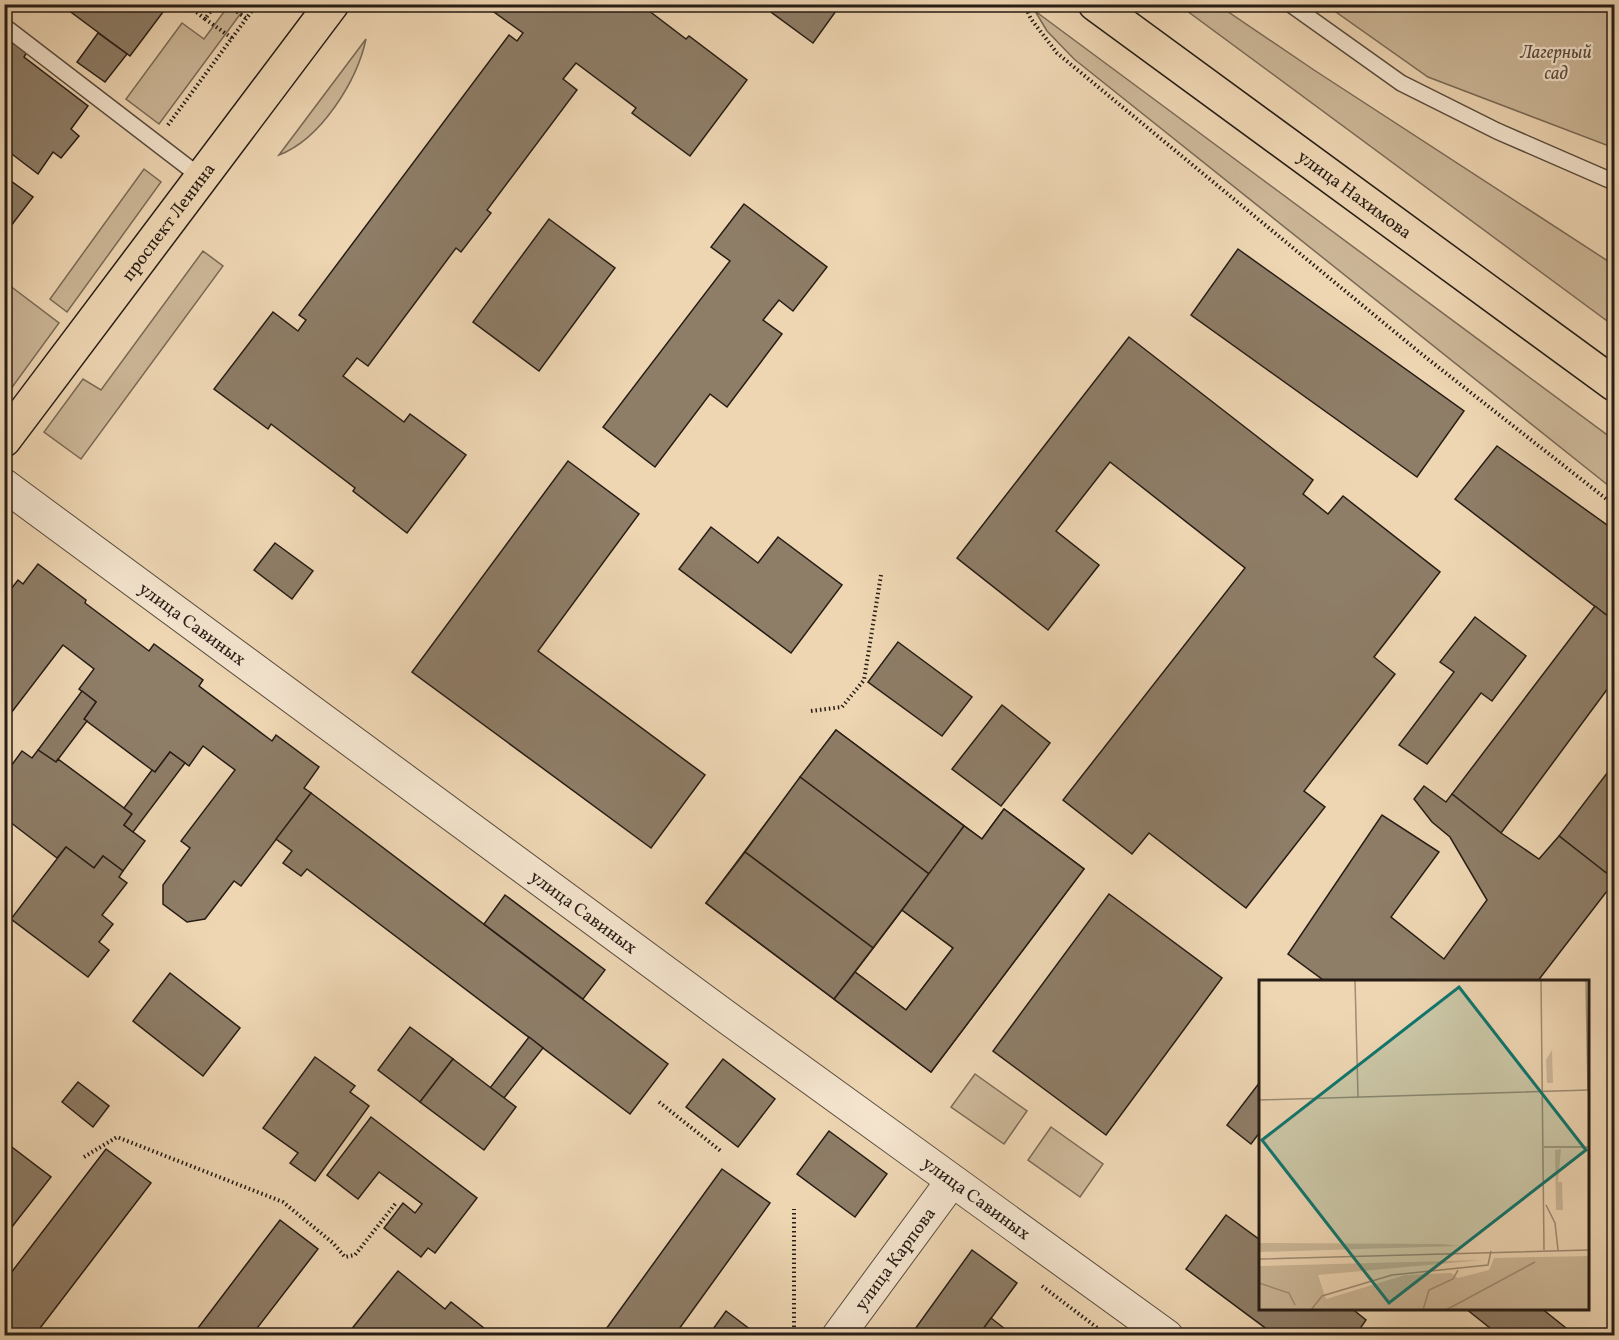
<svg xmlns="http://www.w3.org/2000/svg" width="1619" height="1340" font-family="Vollkorn,serif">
	<rect width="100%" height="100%" fill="#eed6b3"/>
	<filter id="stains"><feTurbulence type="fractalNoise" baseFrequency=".00333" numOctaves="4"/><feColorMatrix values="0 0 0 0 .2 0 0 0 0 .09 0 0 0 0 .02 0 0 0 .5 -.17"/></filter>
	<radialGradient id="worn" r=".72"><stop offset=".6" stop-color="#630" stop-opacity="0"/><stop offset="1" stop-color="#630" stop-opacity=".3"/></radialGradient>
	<g fill="#ccb798" stroke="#7a6a56" stroke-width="1.5">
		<polygon points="229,5 247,5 159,124 126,99 182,23 204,39"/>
		<polygon points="1179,5 1218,5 1314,70 1614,265 1614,326"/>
		<polygon points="1326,5 1614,5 1614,148 1428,77"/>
		<polygon points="1035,11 1614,440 1614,490 1074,59 1047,31"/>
		<path d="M366 39C357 81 321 139 279 155Z"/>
		<polygon points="144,169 161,182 67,312 50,299"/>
		<polygon points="203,251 223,266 81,459 44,432 83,379 101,390"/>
		<polygon points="5,282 59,323 5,397"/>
		<polygon points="975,1074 1027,1111 1004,1144 951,1107"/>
		<polygon points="1051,1127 1103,1164 1080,1197 1028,1160"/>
	</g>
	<g fill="#8e7d67" stroke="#271d15" stroke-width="1.5" fill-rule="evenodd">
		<polygon points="60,4 169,4 130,56"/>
		<polygon points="499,4 640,4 686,39 689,36 747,80 690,156 632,113 636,108 576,63 563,79 577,90 487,210 491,213 461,252 456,248 368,366 357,358 343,376 404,422 410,414 466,455 407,533 353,491 355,488 271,424 268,429 214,389 273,312 298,331 306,320 299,315 509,35 517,41 523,33 494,12"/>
		<polygon points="760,4 841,4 813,43"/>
		<polygon points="98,33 127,54 105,82 77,62"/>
		<polygon points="4,35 27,52 24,57 88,106 71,129 79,136 61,158 53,152 38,174 4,148"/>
		<polygon points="4,176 33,197 4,235"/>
		<polygon points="744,204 827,267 793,311 779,300 763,320 782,334 727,407 710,394 655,467 603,427 730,261 711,247"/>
		<polygon points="549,219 615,268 539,371 473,322"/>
		<polygon points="1238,249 1464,411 1417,477 1191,315"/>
		<polygon points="1129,337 1313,480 1303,494 1328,514 1343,496 1440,572 1374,657 1395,674 1304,791 1325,807 1246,908 1149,833 1132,854 1063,800 1245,568 1110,462 1056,531 1099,565 1048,630 957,558"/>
		<polygon points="1497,446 1614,530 1614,621 1455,499"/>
		<polygon points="568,461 639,514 538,651 705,775 651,848 412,672"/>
		<polygon points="711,527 758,563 778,537 842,585 791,653 679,569"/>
		<polygon points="275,543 313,571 292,599 254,570"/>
		<polygon points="38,564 86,600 85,603 149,651 154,644 203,680 199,686 272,741 276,735 319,767 304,788 311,793 241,886 234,881 205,919 187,922 163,904 163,885 190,848 181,841 235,770 203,746 189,766 170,752 155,772 152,770 84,719 96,702 79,689 94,669 63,645 8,717 4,714 4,598 18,580 23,584"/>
		<polygon points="1595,606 1614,621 1614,680 1501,833 1452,794"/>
		<polygon points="1475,617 1526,656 1492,701 1481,693 1427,764 1399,745 1454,672 1440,662"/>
		<polygon points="898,642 972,697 942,736 868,682"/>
		<polygon points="82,691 96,702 84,719 87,721 56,762 38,750"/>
		<polygon points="1002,705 1050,743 1001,806 952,769"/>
		<path d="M836 730 982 839 1004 809 1084 869 931 1072 706 903ZM902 910 953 948 906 1010 855 972Z"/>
		<polygon points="836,730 964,826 929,874 800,777"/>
		<polygon points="38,750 56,762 58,759 132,814 124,825 145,841 123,871 103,856 94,868 66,847 57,858 10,822 7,827 4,825 4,767 11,766 22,751 32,758"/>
		<polygon points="170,752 185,763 133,832 124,825 132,814 124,808 152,770 155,772"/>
		<polygon points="1614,764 1614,879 1559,836"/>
		<polygon points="800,777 929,874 873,948 745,852"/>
		<polygon points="1424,786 1446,802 1452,794 1501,833 1539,859 1559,836 1614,879 1614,882 1537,982 1326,982 1288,954 1382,815 1439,852 1391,917 1444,959 1487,900 1450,837 1432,822 1414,799"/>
		<polygon points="311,793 668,1064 630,1114 307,869 301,876 283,863 292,851 276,839"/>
		<polygon points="1004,809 1084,869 931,1072 834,999 855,972 906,1010 953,948 902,910 964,826 982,839"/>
		<polygon points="66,847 94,868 103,856 123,871 119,877 127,883 102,915 113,924 99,942 109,950 88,977 11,919"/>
		<polygon points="745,852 873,948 834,999 706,903"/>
		<polygon points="1109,894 1222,978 1106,1135 993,1051"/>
		<polygon points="505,895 605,970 583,999 484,924"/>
		<polygon points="170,973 240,1028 203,1076 133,1021"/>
		<polygon points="410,1027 453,1059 420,1102 378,1070"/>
		<polygon points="529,1037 543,1048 504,1098 490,1088"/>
		<polygon points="315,1057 355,1086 350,1092 369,1106 315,1181 290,1163 298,1153 263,1128"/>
		<polygon points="453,1059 516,1107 484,1150 420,1102"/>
		<polygon points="723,1059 775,1099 738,1147 686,1107"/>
		<polygon points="78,1082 109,1106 93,1127 62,1102"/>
		<polygon points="1260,1082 1260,1132 1251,1144 1227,1125"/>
		<polygon points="371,1117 477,1198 435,1253 428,1248 421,1257 384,1228 403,1203 415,1213 422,1204 379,1172 358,1199 327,1175"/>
		<polygon points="829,1131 887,1174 855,1217 797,1174"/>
		<polygon points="4,1141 51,1177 4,1237"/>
		<polygon points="106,1149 151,1183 34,1336 4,1336 4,1282"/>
		<polygon points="722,1169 770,1203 674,1336 601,1336"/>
		<polygon points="1226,1215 1260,1240 1260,1308 1351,1308 1366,1320 1355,1336 1276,1336 1186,1269"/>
		<polygon points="280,1220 318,1249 251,1336 192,1336"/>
		<polygon points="972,1250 1017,1283 978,1336 910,1336"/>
		<polygon points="398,1271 445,1309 451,1302 494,1336 346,1336"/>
		<polygon points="1465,1308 1541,1308 1576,1336 1500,1336"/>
		<polygon points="726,1311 759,1336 708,1336"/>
		<polygon points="991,1318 1014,1336 978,1336"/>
	</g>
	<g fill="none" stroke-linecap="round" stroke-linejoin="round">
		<g stroke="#594b3c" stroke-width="18">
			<g id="lane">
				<polyline points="1290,4 1401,83 1497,131 1614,182"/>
				<polyline points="4,26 202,178"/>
			</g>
		</g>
		<g stroke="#594b3c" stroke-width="34">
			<g id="street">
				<path id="s1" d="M4 485 725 1016 1167 1336"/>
				<path id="s2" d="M838 1336 952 1181"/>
			</g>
		</g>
		<g stroke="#271d15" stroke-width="36">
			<g id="primary">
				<path id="s3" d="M1095 4 1614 384"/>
				<path id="s4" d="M4 440 332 4"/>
			</g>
		</g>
		<g stroke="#271d15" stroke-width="4" stroke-dasharray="1.5 3" stroke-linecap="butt">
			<polyline points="186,4 205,19 216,4"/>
			<polyline points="226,4 247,19"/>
			<polyline points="1024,4 1031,19 1057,53 1419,352 1614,505"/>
			<polyline points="205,19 232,38"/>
			<polyline points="168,125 257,4"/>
			<polyline points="811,711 842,707 864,680 881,575"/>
			<polyline points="659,1102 722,1152"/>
			<polyline points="84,1157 117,1137 283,1202 333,1243 345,1257 355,1255 396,1203"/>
			<polyline points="1042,1286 1108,1336"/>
			<polyline points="794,1336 794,1209"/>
		</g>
		<use href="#lane" stroke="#f4e4ce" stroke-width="15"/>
		<use href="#street" stroke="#f4e4ce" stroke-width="32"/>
		<use href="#primary" stroke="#eed6b3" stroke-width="33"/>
	</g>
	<g text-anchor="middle" stroke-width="4.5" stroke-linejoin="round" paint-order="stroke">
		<g font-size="18" font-style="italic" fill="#594b3c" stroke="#f4e4ce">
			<text x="1556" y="58">Лагерный<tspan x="1556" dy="21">сад</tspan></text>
		</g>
		<g font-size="18" fill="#271d15" stroke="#f4e4ce">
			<text dy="6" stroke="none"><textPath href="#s3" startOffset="322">улица Нахимова</textPath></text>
			<text dy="6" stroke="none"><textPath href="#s4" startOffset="273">проспект Ленина</textPath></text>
			<text dy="6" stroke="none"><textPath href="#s1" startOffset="234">улица Савиных</textPath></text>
			<text dy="6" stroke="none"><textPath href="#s1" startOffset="720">улица Савиных</textPath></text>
			<text dy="6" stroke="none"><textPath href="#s1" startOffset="1206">улица Савиных</textPath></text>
			<text dy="6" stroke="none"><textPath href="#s2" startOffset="96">улица Карпова</textPath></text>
		</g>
	</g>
	<g transform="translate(1259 980)">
		<rect width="330" height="330" fill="#eed6b3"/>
		<path d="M293 70 294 103H288L287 80ZM302 169 299 202H303L304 230H297L296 170ZM0 263 183 264 200 266 0 272ZM330 276V330H0V286L224 280 59 295 67 319 146 295 192 293 199 298 230 290 235 278Z" fill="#ccb798"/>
		<path fill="none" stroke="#9e8c74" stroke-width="1.5" d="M96 0 99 117M282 0 285 270M327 0 329 110M0 120 330 110M285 167H330M287 225 296 243 299 270M0 279 330 270M0 303 30 313 36 325M52 330 63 316 133 295 229 285 232 271M164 330 170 310 194 299 199 290M187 330 276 282"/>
		<path fill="#0f766e" fill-opacity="0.15" stroke="#0f766e" stroke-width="3" d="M200 7 327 170 130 323 3 160Z"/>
		<rect width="330" height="330" fill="none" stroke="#271d15" stroke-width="3"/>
	</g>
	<rect width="1619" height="1340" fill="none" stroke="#eed6b3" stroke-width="24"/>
	<rect x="6" y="6" width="1607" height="1328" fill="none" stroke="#271d15" stroke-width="3"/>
	<rect x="12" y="12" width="1595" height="1316" fill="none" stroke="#271d15" stroke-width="1.5"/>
	<rect width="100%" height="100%" filter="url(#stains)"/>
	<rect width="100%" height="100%" fill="url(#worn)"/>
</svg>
